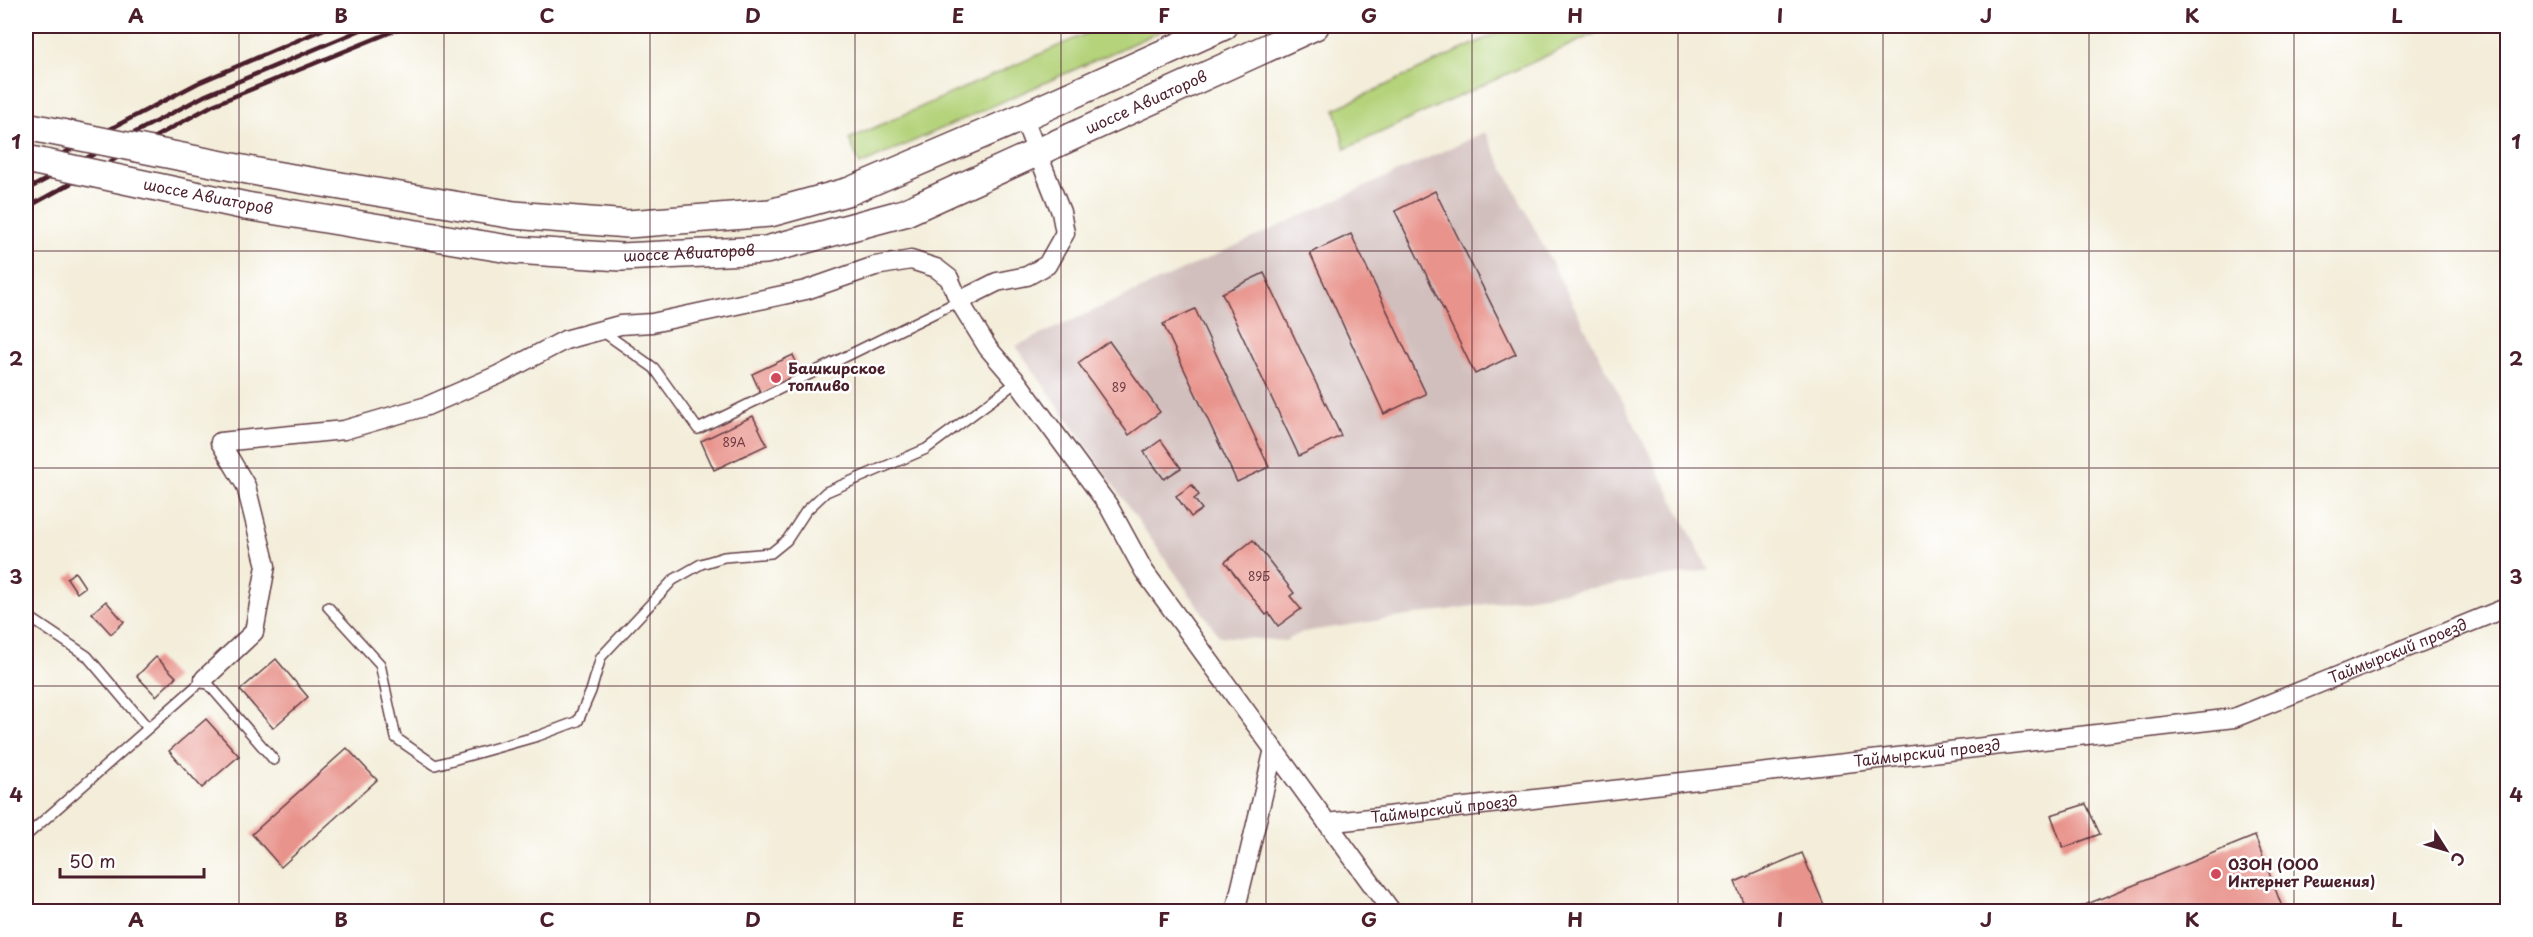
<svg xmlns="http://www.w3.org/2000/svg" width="2533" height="937" font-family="'Playpen Sans',sans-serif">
	<rect width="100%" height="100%" fill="#fff"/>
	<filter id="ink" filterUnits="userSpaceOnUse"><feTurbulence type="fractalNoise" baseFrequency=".0167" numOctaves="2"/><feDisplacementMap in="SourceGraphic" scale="12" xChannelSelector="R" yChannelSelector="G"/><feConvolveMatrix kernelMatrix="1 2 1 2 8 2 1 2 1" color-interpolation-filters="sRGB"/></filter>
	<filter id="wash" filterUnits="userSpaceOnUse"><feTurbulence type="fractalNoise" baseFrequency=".008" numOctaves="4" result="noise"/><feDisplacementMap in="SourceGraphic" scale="24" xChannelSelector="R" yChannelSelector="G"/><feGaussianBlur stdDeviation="1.35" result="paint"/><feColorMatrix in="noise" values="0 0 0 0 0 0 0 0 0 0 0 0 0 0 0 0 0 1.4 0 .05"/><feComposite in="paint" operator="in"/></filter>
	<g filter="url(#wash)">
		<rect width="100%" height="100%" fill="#f3edd9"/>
		<polygon fill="#d1bfbd" points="1485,132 1709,570 1303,632 1285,641 1219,636 1016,346"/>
		<g fill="#b4d37a" stroke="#7f7952" stroke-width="1.5">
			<polygon points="1103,26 1172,26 860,165 849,139"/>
			<polygon points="1512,26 1611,26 1345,149 1335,109"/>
		</g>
		<g id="blocks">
			<g fill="#e8938b">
				<polygon points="1435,191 1516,354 1475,374 1395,211"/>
				<polygon points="1351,234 1426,394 1384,414 1310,253"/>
				<polygon points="1264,273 1341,436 1299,456 1222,293"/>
				<polygon points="1195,309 1269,467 1237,482 1163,324"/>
				<polygon points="1109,341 1160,412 1129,435 1078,363"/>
				<polygon points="793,355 802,376 761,394 752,374"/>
				<polygon points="753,416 767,445 714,470 701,441"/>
				<polygon points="1161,440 1181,468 1164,479 1144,452"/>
				<polygon points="1192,485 1199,495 1194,499 1202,509 1191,517 1176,496"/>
				<polygon points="1253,540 1294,593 1290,596 1301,609 1278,626 1269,613 1266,615 1225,562"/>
				<polygon points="75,572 85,587 77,593 67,578"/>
				<polygon points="106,601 124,622 111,634 92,613"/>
				<polygon points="156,657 176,677 156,696 137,676"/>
				<polygon points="276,659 308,697 273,728 240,690"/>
				<polygon points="206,719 239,756 202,788 169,751"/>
				<polygon points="347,748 377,780 281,867 252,834"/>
				<polygon points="2086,804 2100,834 2063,848 2051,815"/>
				<polygon points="2255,836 2284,912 2070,912 2070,911"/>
				<polygon points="1802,853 1827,912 1747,912 1735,882"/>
			</g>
		</g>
	</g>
	<g filter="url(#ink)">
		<use href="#blocks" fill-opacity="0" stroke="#633e45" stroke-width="1.5"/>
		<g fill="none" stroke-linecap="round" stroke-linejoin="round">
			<g stroke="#633e45" stroke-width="12">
				<g id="service">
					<polyline points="602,331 654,368 698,429 959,301"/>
					<polyline points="328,607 380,664 396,738 435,765 538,736 578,721 591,691 601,657 673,580 701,564 724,557 771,553 787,540 806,511 826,492 926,449 1010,387"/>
					<polyline points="26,615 87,656 148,728"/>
					<polyline points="26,836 204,679 274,760"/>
				</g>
			</g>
			<g stroke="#633e45" stroke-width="21">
				<g id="minor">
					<polyline points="959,301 997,282 1027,276 1047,265 1065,233 1061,212 1023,117"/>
					<polyline points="204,679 254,632 266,566 246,486 220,442 344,430 427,406 498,375 565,340 620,325 652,323 806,290 875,266 911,260 936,268 949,278 959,301 988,348 1018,383 1108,505 1144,571 1392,912"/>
					<path id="s1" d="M1327 823 2234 718 2508 607"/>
					<polyline points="1235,912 1274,749"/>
				</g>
			</g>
			<g stroke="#633e45" stroke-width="30">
				<g id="primary">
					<polyline points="263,173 514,215 628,224 770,213 850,191 1023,117 1224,26"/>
					<path id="s2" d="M246 206 515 250 621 257 766 250 904 213 1315 26"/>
				</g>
			</g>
			<use href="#service" stroke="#fff" stroke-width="9"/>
			<use href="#minor" stroke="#fff" stroke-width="18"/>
			<use href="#primary" stroke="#fff" stroke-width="27"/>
			<g stroke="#4a1f2b" stroke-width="4.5">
				<polyline points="26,173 198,83 331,26"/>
				<polyline points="26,190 206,95 370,26"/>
				<polyline points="26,208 213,105 406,26"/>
			</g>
			<g stroke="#633e45" stroke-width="30" stroke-linecap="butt">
				<g id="primary-bridge">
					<polyline points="26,126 263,173"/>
					<polyline points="26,159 246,206"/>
				</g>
			</g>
			<use href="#primary-bridge" stroke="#fff" stroke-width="27"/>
		</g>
	</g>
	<path fill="none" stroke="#4a1f2b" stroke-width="1.5" stroke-opacity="0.55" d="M239 26V912M444 26V912M650 26V912M855 26V912M1061 26V912M1266 26V912M1472 26V912M1678 26V912M1883 26V912M2089 26V912M2294 26V912M26 251H2508M26 468H2508M26 686H2508"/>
	<g fill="#d1495b" stroke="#fff" stroke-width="2">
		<circle cx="776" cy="378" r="6"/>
		<circle cx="2216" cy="874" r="6"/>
	</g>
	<g text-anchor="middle" stroke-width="5" stroke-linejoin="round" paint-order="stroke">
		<g font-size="12" fill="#723c43">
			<text x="1119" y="392">89</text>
			<text x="734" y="447">89А</text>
			<text x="1259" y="581">89Б</text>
		</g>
		<g font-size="15" fill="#4a1f2b" stroke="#fff">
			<text dy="5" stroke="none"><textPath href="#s2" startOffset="933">шоссе Авиаторов</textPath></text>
			<text transform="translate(208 197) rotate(11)" y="5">шоссе Авиаторов</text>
			<text dy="5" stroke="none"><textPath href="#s2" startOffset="447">шоссе Авиаторов</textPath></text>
			<text dy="5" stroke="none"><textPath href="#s1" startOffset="1090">Таймырский проезд</textPath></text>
			<text dy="5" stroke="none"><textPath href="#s1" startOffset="604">Таймырский проезд</textPath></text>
			<text dy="5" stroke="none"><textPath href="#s1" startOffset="118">Таймырский проезд</textPath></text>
		</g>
		<g font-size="15" font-weight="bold" fill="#4a1f2b" stroke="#fff" text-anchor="start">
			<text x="788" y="374">Башкирское<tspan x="788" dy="17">топливо</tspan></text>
			<text x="2228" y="870">ОЗОН (ООО<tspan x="2228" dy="17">Интернет Решения)</tspan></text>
		</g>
	</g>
	<rect width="2533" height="937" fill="none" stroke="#fff" stroke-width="66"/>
	<g transform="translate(2446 850) rotate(127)" stroke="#ffffff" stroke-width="4.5" paint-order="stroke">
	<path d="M0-4.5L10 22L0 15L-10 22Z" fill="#4a1f2b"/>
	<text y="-9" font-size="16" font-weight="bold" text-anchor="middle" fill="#4a1f2b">С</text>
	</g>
	<path d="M60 868v9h144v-9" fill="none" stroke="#4a1f2b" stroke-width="3"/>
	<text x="69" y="868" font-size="18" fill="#4a1f2b" stroke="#ffffff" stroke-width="4.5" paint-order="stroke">50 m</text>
	<rect x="33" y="33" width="2467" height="871" fill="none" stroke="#4a1f2b" stroke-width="2"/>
	<g font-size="20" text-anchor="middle" font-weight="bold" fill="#4a1f2b">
		<text x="136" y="23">A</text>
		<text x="341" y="23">B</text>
		<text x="547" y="23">C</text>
		<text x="753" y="23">D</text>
		<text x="958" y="23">E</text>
		<text x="1164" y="23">F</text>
		<text x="1369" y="23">G</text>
		<text x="1575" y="23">H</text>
		<text x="1780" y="23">I</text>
		<text x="1986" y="23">J</text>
		<text x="2192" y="23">K</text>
		<text x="2397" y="23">L</text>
		<text x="16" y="149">1</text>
		<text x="2516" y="149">1</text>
		<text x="16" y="366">2</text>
		<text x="2516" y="366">2</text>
		<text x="16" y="584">3</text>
		<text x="2516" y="584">3</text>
		<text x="16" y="802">4</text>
		<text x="2516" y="802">4</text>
		<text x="136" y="927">A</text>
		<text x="341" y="927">B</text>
		<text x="547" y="927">C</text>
		<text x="753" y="927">D</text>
		<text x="958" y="927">E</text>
		<text x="1164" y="927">F</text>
		<text x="1369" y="927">G</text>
		<text x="1575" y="927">H</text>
		<text x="1780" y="927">I</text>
		<text x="1986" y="927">J</text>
		<text x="2192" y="927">K</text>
		<text x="2397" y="927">L</text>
	</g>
</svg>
